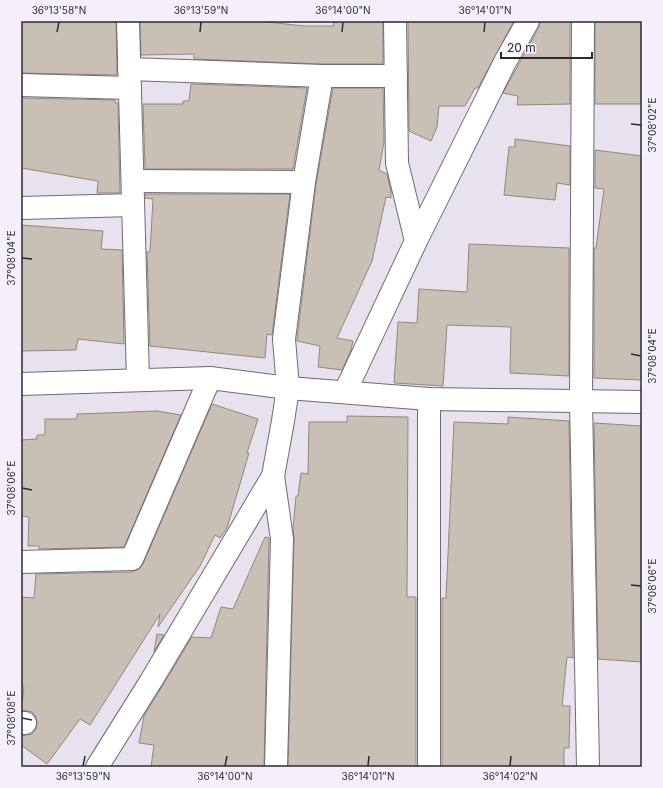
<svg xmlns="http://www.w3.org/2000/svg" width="663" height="788" font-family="Inter,sans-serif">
	<rect width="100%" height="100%" fill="#e8e2ee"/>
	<g fill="#c9bfb5" stroke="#91877e">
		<polygon points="21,21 116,21 117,75 21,73"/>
		<polygon points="140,21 257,21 305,26 333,26 334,21 383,21 383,64 322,64 194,59 194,54 141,55"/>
		<polygon points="408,21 514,21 478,88 475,88 465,106 439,106 437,127 431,141 409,131"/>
		<polygon points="540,21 570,21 570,104 517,105 518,96 503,93 539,27"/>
		<rect x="595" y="21" width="47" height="83"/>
		<polygon points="191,84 307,88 293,169 145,169 143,104 183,104 183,101 189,101"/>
		<polygon points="333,88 383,88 384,142 379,170 387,174 391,192 391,198 386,197 372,261 337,338 353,341 351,350 342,370 318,367 320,346 297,341 297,339 316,184"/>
		<polygon points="21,98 115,100 115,103 118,103 120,193 97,193 98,181 21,168"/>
		<polygon points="515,139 570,146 570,185 557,183 555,200 504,195 509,147 515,147"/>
		<polygon points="595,150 642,156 642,380 594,378 594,248 596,248 604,189 595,188"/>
		<polygon points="145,194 290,194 272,335 267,334 265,358 150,346 147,252 150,252 153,199 145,198"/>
		<polygon points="21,225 103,231 101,249 122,250 124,344 78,339 76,350 21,351"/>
		<polygon points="469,244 569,248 569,376 510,373 511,327 447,325 443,386 394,383 398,322 417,323 419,289 467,292"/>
		<polygon points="212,404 258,419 247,453 249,453 227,528 220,538 215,535 200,566 158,627 160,614 90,725 80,719 47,764 21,745 21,736 32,734 36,729 37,723 36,717 32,712 21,710 24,687 21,686 21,597 34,598 36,574 132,572 139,569 143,564"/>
		<polygon points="157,411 181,415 124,547 39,549 39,546 28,546 29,517 21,516 21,485 22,485 21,440 37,439 37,435 45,435 45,419 77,419 77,414"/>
		<polygon points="347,416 408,417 407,597 416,597 416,767 288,767 294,539 293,529 296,496 298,496 301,473 308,474 309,422 347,422"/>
		<polygon points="508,417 569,421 573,658 567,657 562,706 570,706 569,748 564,748 564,767 442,767 442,598 446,598 454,422 508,424"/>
		<polygon points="594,423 642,426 642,662 598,659"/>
		<polygon points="265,537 269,538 269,540 264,767 151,767 154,745 139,743 144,716 192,637 211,638 221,607 233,609"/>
		<polygon points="157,634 164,635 154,652"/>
	</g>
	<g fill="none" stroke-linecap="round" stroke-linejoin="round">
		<g stroke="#706a75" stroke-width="24">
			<g id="minor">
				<polyline points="128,21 138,380"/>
				<polyline points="395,21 397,163 416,241"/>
				<polyline points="583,21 581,401 588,767"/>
				<polyline points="129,69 322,76 396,76"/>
				<polyline points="21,85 130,88"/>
				<polyline points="133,181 304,182"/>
				<polyline points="21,208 133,205"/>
				<polyline points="21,384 210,378 288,388 429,399 642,402"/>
				<polyline points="345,392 416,241 505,62 528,21"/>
				<polyline points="429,399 429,767"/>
				<polyline points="273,476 282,539 276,767"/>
				<polyline points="21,562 132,559 210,378"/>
				<polyline points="21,723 25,723"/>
				<polyline points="97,767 151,681 273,476 283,421 288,388 284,339 304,182 322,76"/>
			</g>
		</g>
		<use href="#minor" stroke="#fff" stroke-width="22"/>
	</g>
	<path fill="none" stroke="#2d2a2f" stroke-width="1.5" d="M57 32 59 22M200 32 201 22M342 32 343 22M484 32 485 22M631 124 641 125M22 258 32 259M631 354 641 356M22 488 32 490M631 585 641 586M22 718 32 720M83 766 85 756M225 766 227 756M368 766 369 756M510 766 511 756"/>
	<rect width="663" height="788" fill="none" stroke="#f5effc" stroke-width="44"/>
	<path d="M501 52v6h91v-6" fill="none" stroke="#2d2a2f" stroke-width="2"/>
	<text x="507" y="52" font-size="12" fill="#2d2a2f" stroke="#f5effc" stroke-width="3" paint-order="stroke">20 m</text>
	<rect x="22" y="22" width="619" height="744" fill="none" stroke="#2d2a2f" stroke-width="1.5"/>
	<g font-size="10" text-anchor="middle" fill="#2d2a2f">
		<text x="59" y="14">36°13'58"N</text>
		<text x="201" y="14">36°13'59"N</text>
		<text x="343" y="14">36°14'00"N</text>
		<text x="485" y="14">36°14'01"N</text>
		<text transform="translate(652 125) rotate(-90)" y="4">37°08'02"E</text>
		<text transform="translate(11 258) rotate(-90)" y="4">37°08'04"E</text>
		<text transform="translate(652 356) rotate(-90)" y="4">37°08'04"E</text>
		<text transform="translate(11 488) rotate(-90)" y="4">37°08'06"E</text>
		<text transform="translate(652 586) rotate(-90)" y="4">37°08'06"E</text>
		<text transform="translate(11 718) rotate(-90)" y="4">37°08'08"E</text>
		<text x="83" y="780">36°13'59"N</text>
		<text x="225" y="780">36°14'00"N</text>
		<text x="368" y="780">36°14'01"N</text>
		<text x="510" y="780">36°14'02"N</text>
	</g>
</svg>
